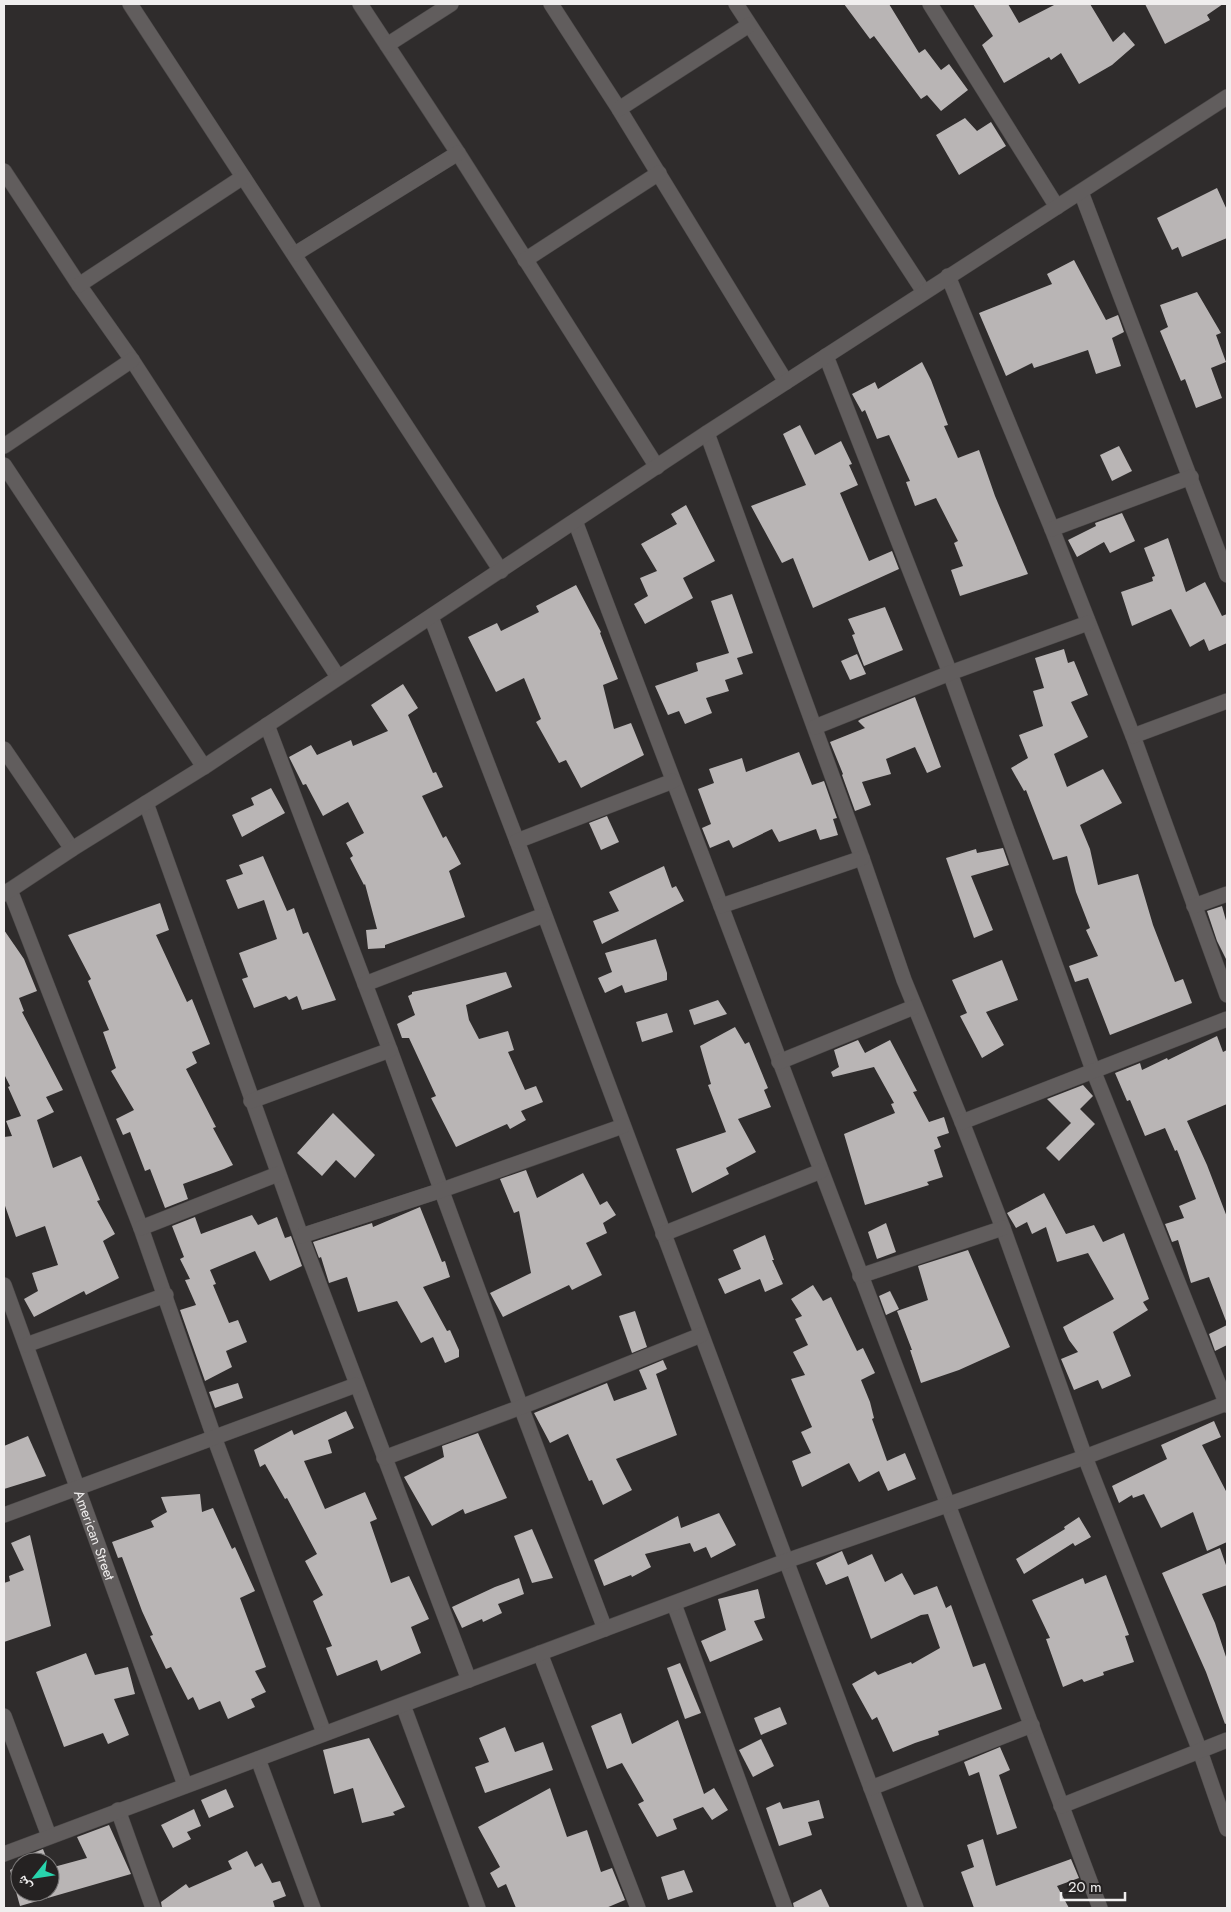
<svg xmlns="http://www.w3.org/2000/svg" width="1231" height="1912" font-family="Jost,'Noto Naskh Arabic',sans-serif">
	<rect width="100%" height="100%" fill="#2f2c2c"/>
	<g fill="#b9b5b5">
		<polygon points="844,4 889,4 919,53 925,49 941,70 949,64 968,90 941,111 927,95 921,99 874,36 870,39"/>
		<polygon points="973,4 1008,4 1019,23 1056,4 1090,4 1113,42 1124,32 1135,45 1112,65 1079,84 1061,53 1051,60 1049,57 1004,83 982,45 993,36"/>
		<polygon points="1145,4 1223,4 1207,15 1210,20 1165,44"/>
		<polygon points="965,118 977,131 991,122 1006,146 959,175 936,135"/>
		<polygon points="1217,188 1227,210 1227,238 1182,257 1178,247 1172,250 1157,218"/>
		<polygon points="1074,260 1106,320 1118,315 1124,332 1112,338 1121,366 1096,374 1088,350 1034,368 1032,363 1006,376 979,313 1052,284 1047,274"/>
		<polygon points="1197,292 1221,333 1216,335 1226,362 1211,368 1222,398 1196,408 1185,379 1181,381 1160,331 1168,327 1160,305"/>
		<polygon points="922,362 931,380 948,425 944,426 958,458 979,450 995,496 1028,574 960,596 951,570 963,566 954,543 958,541 936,498 915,506 906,482 910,481 889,435 877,439 865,410 862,412 852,394 875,382 878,389"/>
		<polygon points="800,425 815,455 841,441 852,464 849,465 858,485 840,493 869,561 892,551 899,569 813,608 793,558 782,563 751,506 806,485 783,434"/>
		<polygon points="1119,446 1132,471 1112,481 1100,455"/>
		<polygon points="686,505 715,561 683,578 693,598 645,624 634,604 648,596 640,578 657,571 641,544 677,524 671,514"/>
		<polygon points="1122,513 1135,541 1110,553 1104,542 1077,557 1068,540 1096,526 1095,523"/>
		<polygon points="1168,538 1186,592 1205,582 1222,616 1227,614 1227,643 1209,651 1204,639 1190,647 1171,609 1132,626 1121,592 1153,581 1152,577 1155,576 1144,548"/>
		<polygon points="576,585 601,632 600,633 618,679 603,685 614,729 631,723 644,755 581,788 566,760 559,763 536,722 541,719 524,678 496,692 468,637 497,623 501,631 539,612 536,606"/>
		<polygon points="732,594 753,653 737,658 743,674 725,680 729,691 706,698 712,713 685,724 679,711 668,715 655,686 698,671 696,663 729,653 711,601"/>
		<polygon points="885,607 903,650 864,666 852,635 855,634 848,619"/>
		<polygon points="1064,649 1068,663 1074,661 1088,695 1071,702 1088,737 1054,754 1067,787 1103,769 1122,803 1080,825 1090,849 1098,885 1138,874 1153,925 1175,982 1183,979 1192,1003 1110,1035 1088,978 1075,982 1069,966 1098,956 1086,930 1090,928 1076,892 1067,856 1053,860 1026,790 1024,791 1011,768 1028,758 1019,735 1043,726 1033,691 1044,688 1035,658"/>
		<polygon points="857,654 866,674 850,680 841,661"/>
		<polygon points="403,684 418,708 408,715 433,773 436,772 443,787 422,796 443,838 446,836 461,864 449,871 465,917 385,945 385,948 368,949 366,930 377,929 365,884 364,885 350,858 353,856 346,843 364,833 348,802 323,816 306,784 303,785 289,757 311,745 317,755 351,740 353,746 388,731 371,705"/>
		<polygon points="915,697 941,767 927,773 915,747 886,759 891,774 862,782 871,805 855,811 842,775 843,774 830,742 865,728 858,721 861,719"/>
		<polygon points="799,752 812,785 824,781 837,818 833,819 838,835 820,840 816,829 779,842 772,829 733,848 729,840 710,848 702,828 711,824 698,789 714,783 709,769 742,758 746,772"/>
		<polygon points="271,788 285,813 242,837 232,815 254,805 251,798"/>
		<polygon points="607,816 619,842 601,850 589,823"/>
		<polygon points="1003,848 1009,865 971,876 993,930 974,938 946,858 976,849 977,853"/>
		<polygon points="263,856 287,911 294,908 303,934 308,932 336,1000 302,1010 297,996 289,1000 286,996 254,1008 242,979 248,977 239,953 277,939 264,900 238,909 226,880 243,874 239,865"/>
		<polygon points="664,866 672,888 676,886 684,901 602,944 593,921 619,911 609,892"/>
		<polygon points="160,903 169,930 156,935 187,1002 192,999 210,1044 192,1052 197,1063 186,1069 216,1127 213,1128 233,1165 224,1169 183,1184 188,1199 165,1208 150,1169 145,1171 130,1132 123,1135 116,1119 134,1110 111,1071 116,1068 103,1032 109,1030 88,981 91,979 68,935"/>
		<polygon points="1222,906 1227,924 1227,961 1217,941 1207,911"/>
		<polygon points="4,930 24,959 37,991 19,998 24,1011 22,1012 63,1090 46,1097 54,1112 37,1120 53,1168 81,1156 100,1200 97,1201 115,1234 103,1241 119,1278 86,1295 84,1291 34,1317 24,1299 38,1291 32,1273 58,1265 45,1226 16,1237 4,1203 4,1137 12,1136 6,1121 21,1116 8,1087 10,1086 4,1074"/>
		<polygon points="656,939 667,973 667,980 625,993 622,985 605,993 598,978 612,972 605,953"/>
		<polygon points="1002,960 1018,1000 986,1012 1004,1045 982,1058 960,1016 967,1013 952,980"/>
		<polygon points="506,972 512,987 466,1005 469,1020 479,1039 508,1031 514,1050 508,1052 525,1090 536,1086 543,1102 521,1111 526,1120 510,1129 507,1124 456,1147 431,1098 436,1096 409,1038 402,1038 397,1024 415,1015 408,996 412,994 412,992"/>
		<polygon points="718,1000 727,1014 694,1025 689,1010"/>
		<polygon points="667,1013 673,1032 642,1042 636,1022"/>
		<polygon points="735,1027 745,1044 749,1042 768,1088 764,1090 771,1107 738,1119 756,1152 726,1168 729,1174 692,1193 676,1149 726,1132 708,1085 711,1084 700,1046"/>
		<polygon points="1217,1036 1223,1052 1227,1050 1227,1104 1187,1121 1207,1165 1227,1217 1226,1321 1209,1277 1191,1283 1178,1240 1172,1242 1165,1224 1184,1218 1179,1206 1196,1199 1177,1150 1175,1151 1165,1128 1145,1136 1130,1100 1127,1101 1115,1073 1140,1063 1142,1070 1167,1058 1168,1060"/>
		<polygon points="858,1040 865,1053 890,1040 917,1091 913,1092 929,1122 944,1117 949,1133 937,1137 941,1147 934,1150 943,1177 927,1182 929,1185 865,1205 844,1134 895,1113 891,1104 894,1103 874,1067 833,1077 831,1072 839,1067 834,1050"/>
		<polygon points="1083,1085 1093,1096 1080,1109 1095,1124 1059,1161 1046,1148 1071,1123 1047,1099"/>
		<polygon points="333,1113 375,1155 355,1178 336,1160 322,1176 297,1153"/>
		<polygon points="526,1170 537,1198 583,1173 600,1205 607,1201 616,1215 603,1223 607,1233 586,1243 602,1275 572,1290 569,1285 503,1317 490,1293 531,1273 519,1211 514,1213 500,1179"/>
		<polygon points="1044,1193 1066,1234 1094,1225 1103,1242 1124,1233 1149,1299 1143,1302 1148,1310 1113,1332 1131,1376 1102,1389 1098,1380 1074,1390 1061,1359 1078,1352 1069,1340 1063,1327 1114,1299 1088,1253 1057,1262 1046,1227 1032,1234 1027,1222 1016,1228 1007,1213"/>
		<polygon points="420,1207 442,1262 445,1261 450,1277 423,1287 447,1331 450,1330 459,1350 459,1357 445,1363 433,1337 421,1343 397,1301 358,1312 347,1277 329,1283 321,1257 319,1258 313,1242 372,1223 373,1227"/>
		<polygon points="252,1215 258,1225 277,1217 285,1238 291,1236 302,1266 270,1281 255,1251 210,1270 216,1284 213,1285 229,1323 238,1320 247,1342 226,1351 232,1367 205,1381 180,1310 196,1305 185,1280 190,1279 180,1259 184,1257 172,1226 195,1217 201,1234"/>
		<polygon points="886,1223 896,1252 877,1259 868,1232"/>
		<polygon points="765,1235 774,1260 772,1260 783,1284 765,1292 760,1279 725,1294 718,1279 741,1269 733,1250"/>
		<polygon points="968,1250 1010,1347 959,1370 921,1383 910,1350 912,1350 897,1311 928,1300 918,1266"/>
		<polygon points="813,1285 823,1301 831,1297 857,1351 863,1348 875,1373 861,1380 870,1402 874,1418 872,1419 887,1461 905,1453 916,1479 888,1491 879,1471 859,1482 849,1463 802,1487 792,1461 811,1453 801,1432 812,1427 791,1379 805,1375 793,1352 808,1345 795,1319 802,1316 791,1299"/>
		<polygon points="890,1291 899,1309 886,1315 879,1296"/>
		<polygon points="635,1311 647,1347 632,1353 619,1316"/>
		<polygon points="1227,1325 1227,1345 1215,1351 1209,1334"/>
		<polygon points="663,1360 667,1369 656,1374 677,1435 616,1459 632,1490 603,1505 592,1480 589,1481 568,1434 550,1443 534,1413 607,1383 614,1401 647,1389 639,1370"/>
		<polygon points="238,1383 243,1398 215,1408 209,1392"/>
		<polygon points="346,1411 354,1428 328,1440 332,1453 304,1461 325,1509 365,1492 377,1519 370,1522 391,1583 409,1576 429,1619 411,1627 421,1653 381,1671 377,1660 337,1676 326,1648 332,1646 313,1601 323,1595 305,1561 317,1554 287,1498 285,1499 265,1464 260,1467 254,1450 292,1430 294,1435"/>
		<polygon points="1214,1421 1221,1437 1202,1445 1227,1493 1227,1542 1207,1551 1193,1512 1161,1528 1144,1494 1133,1498 1132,1495 1119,1503 1112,1486 1167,1459 1161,1445"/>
		<polygon points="478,1433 507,1498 465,1514 463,1509 432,1526 404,1477 444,1457 442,1446"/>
		<polygon points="28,1436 46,1476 4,1489 4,1446"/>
		<polygon points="200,1494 202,1512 213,1508 232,1549 235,1547 255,1591 240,1598 266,1667 255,1671 266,1692 251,1699 255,1707 228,1719 220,1701 199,1710 193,1697 188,1700 171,1667 166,1669 150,1636 153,1635 142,1611 122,1557 118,1558 112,1542 154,1527 151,1521 167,1512 161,1497"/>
		<polygon points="719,1513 736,1545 711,1558 706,1547 694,1552 690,1543 645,1554 651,1567 632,1577 631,1575 604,1586 594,1560 678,1516 681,1528"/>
		<polygon points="1079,1517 1091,1537 1075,1546 1073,1543 1024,1574 1016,1559 1065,1529 1064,1527"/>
		<polygon points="532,1529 553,1578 532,1583 514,1536"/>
		<polygon points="30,1535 51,1626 4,1642 4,1583 10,1581 9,1576 24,1570 11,1543"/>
		<polygon points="1220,1548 1227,1568 1227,1585 1202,1594 1215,1623 1227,1660 1227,1723 1225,1724 1206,1672 1162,1573"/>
		<polygon points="842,1551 848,1565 872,1554 885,1582 902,1573 914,1595 937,1586 946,1608 951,1605 973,1667 985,1663 1002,1709 938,1731 939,1735 915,1743 893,1752 877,1717 872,1720 852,1684 875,1671 878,1675 911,1662 912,1664 940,1648 928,1614 921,1615 871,1639 848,1576 826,1585 816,1563"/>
		<polygon points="1106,1575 1129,1635 1125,1636 1134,1662 1103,1672 1104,1675 1084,1682 1082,1679 1063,1687 1046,1639 1050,1638 1032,1600 1083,1578 1085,1584"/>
		<polygon points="519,1578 524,1594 498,1604 502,1613 483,1622 482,1619 462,1628 452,1607 495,1587"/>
		<polygon points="758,1589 765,1618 754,1621 763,1640 710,1662 701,1641 726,1630 718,1599"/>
		<polygon points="86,1653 95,1675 128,1667 135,1694 114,1699 129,1735 108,1744 103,1733 64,1747 36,1672"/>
		<polygon points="680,1663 701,1713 685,1719 667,1668"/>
		<polygon points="780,1707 787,1724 761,1735 754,1718"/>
		<polygon points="621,1713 632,1744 678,1720 704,1794 714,1788 728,1810 712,1820 703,1807 673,1819 677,1829 657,1837 638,1804 644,1801 622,1763 607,1769 591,1726"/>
		<polygon points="505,1727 515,1752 543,1742 553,1770 485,1793 475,1767 489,1762 479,1738"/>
		<polygon points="369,1738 405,1807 393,1812 395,1815 362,1823 353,1788 334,1794 323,1750"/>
		<polygon points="761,1739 774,1766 753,1777 739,1750"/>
		<polygon points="1000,1747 1010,1770 999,1775 1017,1828 997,1835 979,1772 969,1776 964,1762"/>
		<polygon points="550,1788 567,1837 587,1830 601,1872 612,1868 625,1900 606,1908 516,1908 506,1884 498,1888 490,1873 500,1867 478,1827"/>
		<polygon points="226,1789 234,1807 209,1818 201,1800"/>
		<polygon points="819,1800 824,1818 808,1822 812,1835 779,1846 766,1808 780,1802 783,1809"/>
		<polygon points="194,1809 201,1826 187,1832 191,1839 173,1848 161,1825"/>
		<polygon points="109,1825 131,1874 20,1906 10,1870 20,1865 20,1892 50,1892 50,1868 87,1858 77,1837"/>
		<polygon points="983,1839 996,1886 1071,1859 1079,1878 1057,1886 1069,1908 974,1908 961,1872 974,1867 967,1845"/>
		<polygon points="43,1849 48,1862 20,1863 18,1859"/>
		<polygon points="247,1851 255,1867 262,1863 272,1883 280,1881 286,1896 273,1901 275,1908 162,1908 161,1902 186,1884 189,1888 232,1869 228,1861"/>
		<polygon points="684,1870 693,1892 668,1900 661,1877"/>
		<polygon points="821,1889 830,1908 794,1908 793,1903"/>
	</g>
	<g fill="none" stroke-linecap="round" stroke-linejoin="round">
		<g stroke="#4b4848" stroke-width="16">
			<g id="minor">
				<polyline points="130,4 501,571"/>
				<polyline points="360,4 458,153 657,467"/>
				<polyline points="551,4 619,109 786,382"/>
				<polyline points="736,4 924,292"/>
				<polyline points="930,4 1057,207"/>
				<polyline points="387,45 451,4"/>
				<polyline points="619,109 749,25"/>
				<polyline points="4,171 79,285 132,360 338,677"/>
				<polyline points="1081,192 1227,575"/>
				<polyline points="295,254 458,153"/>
				<polyline points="525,260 659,173"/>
				<polyline points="948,276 1052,529 1133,736 1227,995"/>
				<polyline points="79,285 243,177"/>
				<polyline points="826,356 950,673 1093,1070 1227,1405"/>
				<polyline points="707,433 862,858 904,980 962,1122 1003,1228 1085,1457 1200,1751 1227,1829"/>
				<polyline points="4,446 132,360"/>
				<polyline points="4,465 204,767"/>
				<path d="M575 521C749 984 927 1445 1100 1908"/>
				<polyline points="1052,529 1191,477"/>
				<polyline points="431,617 517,841 916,1908"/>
				<polyline points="267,725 390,1050 521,1407 605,1629"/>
				<polyline points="815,727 950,673 1088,623"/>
				<polyline points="1133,736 1227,701"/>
				<polyline points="4,749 72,849"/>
				<polyline points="146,803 301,1236 469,1680"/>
				<polyline points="517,841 673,781"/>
				<polyline points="10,890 141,1228 214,1437 324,1733"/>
				<polyline points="4,894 72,849 204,767 707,433 1227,97"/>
				<polyline points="721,906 862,858"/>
				<polyline points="1194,906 1227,894"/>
				<polyline points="365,984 544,915"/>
				<polyline points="779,1062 914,1007"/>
				<polyline points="251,1101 390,1050"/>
				<polyline points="962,1122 1227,1019"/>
				<polyline points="141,1228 278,1174"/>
				<polyline points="663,1234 821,1171"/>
				<polyline points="301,1236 442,1190 623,1126"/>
				<polyline points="860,1276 1003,1228"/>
				<path id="s1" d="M4 1285 185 1785"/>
				<polyline points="26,1345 166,1295"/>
				<polyline points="384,1458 521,1407 701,1335"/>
				<polyline points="4,1515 356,1385"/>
				<polyline points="674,1604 785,1908"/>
				<polyline points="540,1653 638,1908"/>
				<polyline points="403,1705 478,1908"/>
				<polyline points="4,1716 49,1836"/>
				<polyline points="258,1759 313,1908"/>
				<polyline points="871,1788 1032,1725"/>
				<polyline points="1061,1806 1227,1740"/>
				<polyline points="118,1810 153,1908"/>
				<polyline points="4,1854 786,1561 1085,1457 1227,1403"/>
			</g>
		</g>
		<use href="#minor" stroke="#615d5d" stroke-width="15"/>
	</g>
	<g text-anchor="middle" stroke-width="5" stroke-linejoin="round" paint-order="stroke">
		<g font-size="14" fill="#f0eeee" stroke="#252222">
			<text dy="5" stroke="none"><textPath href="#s1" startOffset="266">American Street</textPath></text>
		</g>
	</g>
	<rect width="1231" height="1912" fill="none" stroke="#f0eeee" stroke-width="10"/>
	<g transform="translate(35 1877) rotate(240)"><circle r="24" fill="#252222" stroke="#767474"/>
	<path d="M0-4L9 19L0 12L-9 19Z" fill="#28d5ad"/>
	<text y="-8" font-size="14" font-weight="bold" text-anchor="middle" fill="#f0eeee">ش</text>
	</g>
	<path d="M1061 1892v8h64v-8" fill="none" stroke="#f0eeee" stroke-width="2.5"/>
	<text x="1068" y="1892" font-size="15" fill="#f0eeee" stroke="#252222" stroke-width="4" paint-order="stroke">20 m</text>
</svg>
